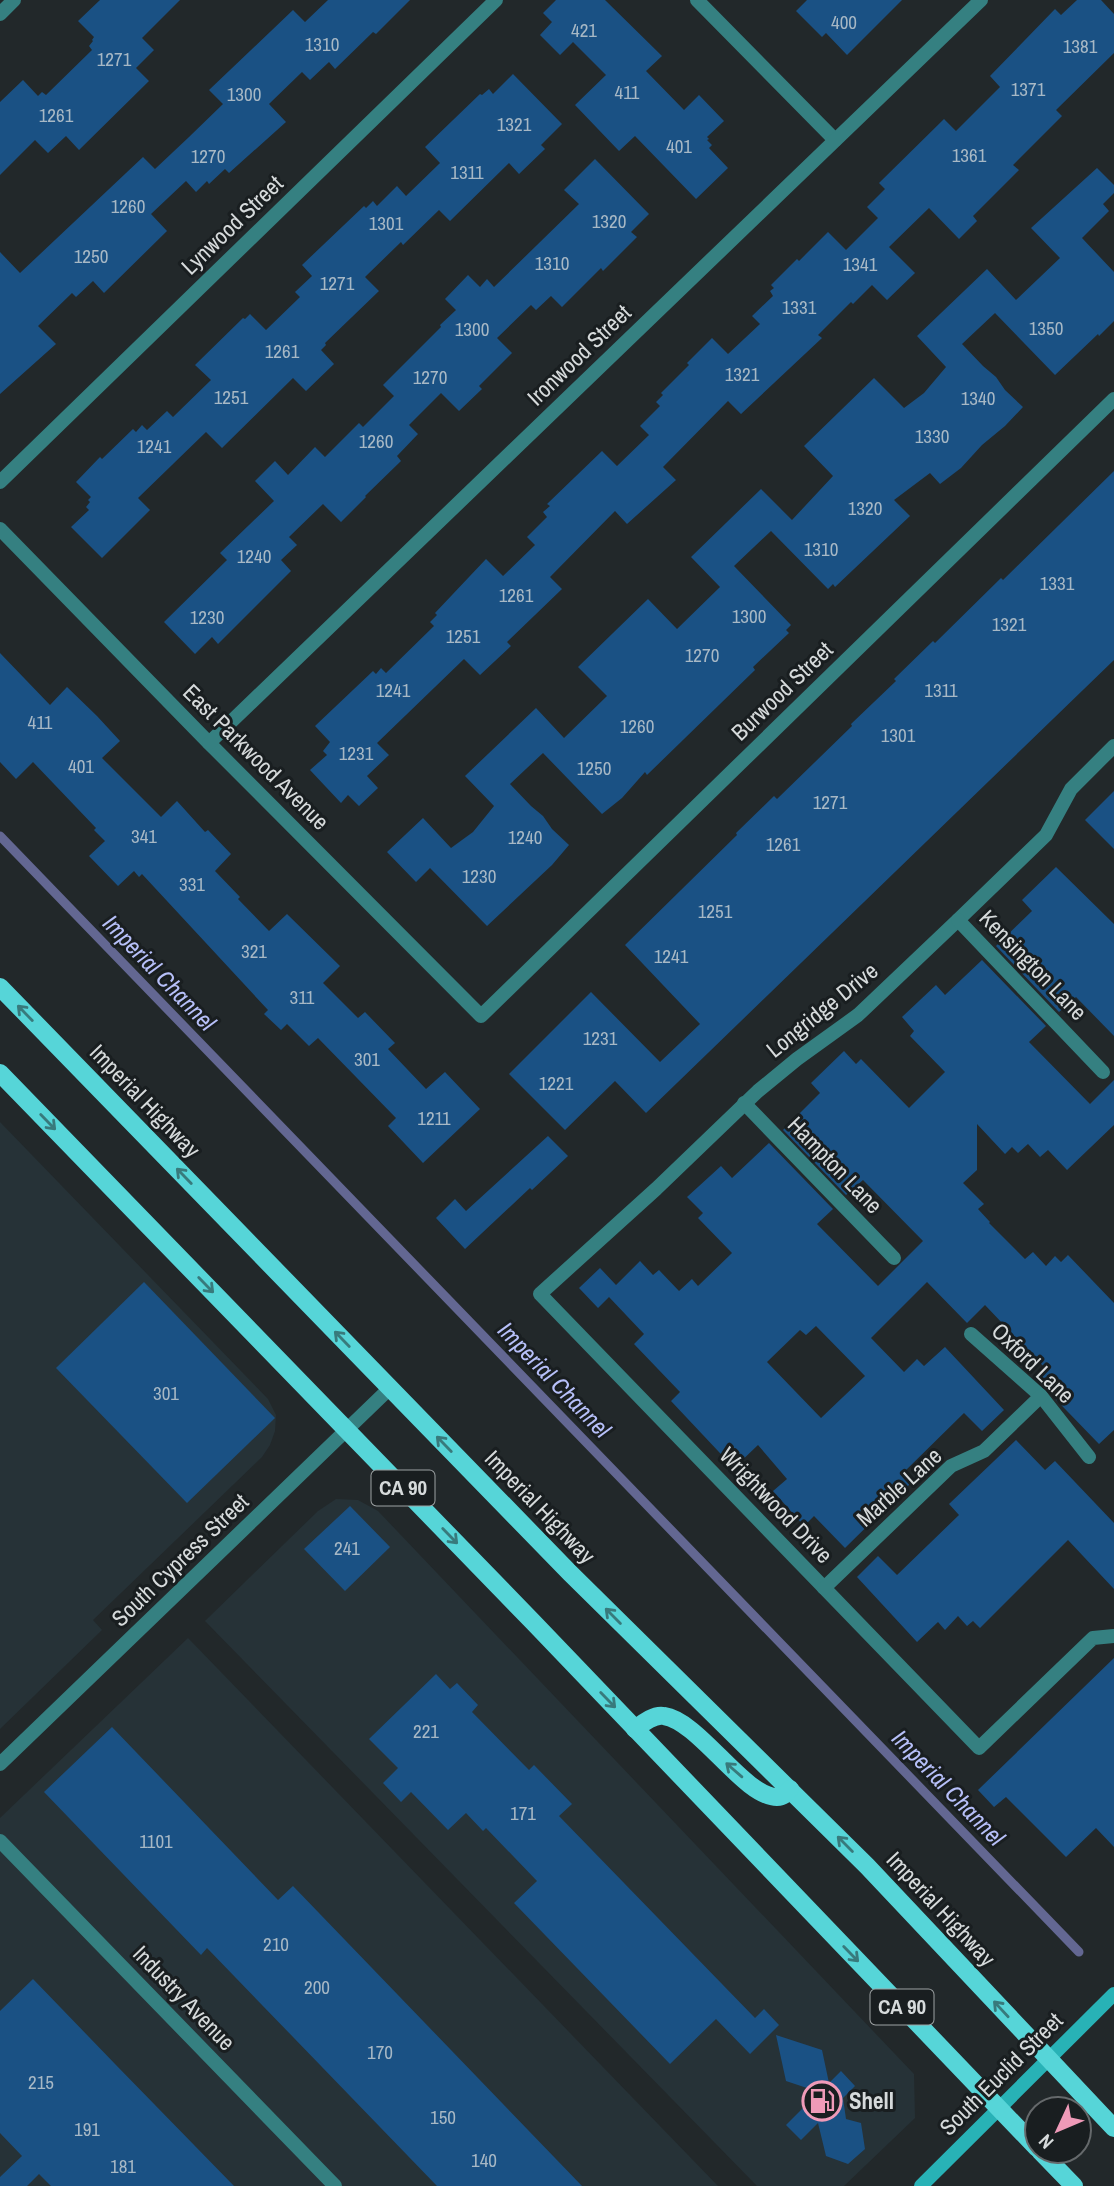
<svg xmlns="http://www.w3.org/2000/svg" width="1114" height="2186" font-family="'Archivo Narrow',sans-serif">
	<rect width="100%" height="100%" fill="#22282a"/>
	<g fill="#263237">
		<polygon points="0,1122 268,1399 276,1415 275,1431 270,1445 262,1457 93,1620 102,1630 0,1729"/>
		<polygon points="336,1499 358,1500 378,1511 914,2074 915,2118 844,2186 757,2186 205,1621 318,1511"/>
		<polygon points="188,1638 718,2186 0,2186 0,1818"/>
	</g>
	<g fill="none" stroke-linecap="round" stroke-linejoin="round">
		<polyline stroke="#636792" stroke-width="9" points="0,836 1079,1952"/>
	</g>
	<g fill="#1a5184" fill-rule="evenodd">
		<polygon points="100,0 180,0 142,38 154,50 136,68 149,81 79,150 66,136 48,153 35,140 0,175 0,102 23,80 38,96 42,92 46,95 92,50 89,46 93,41 92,40 94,37 78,21"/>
		<polygon points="328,0 410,0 376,34 373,32 335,69 329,62 310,80 302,72 269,104 286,122 229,173 225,169 209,184 207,181 196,192 186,181 151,214 167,231 104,293 93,281 76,297 72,293 38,326 56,344 0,394 0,252 20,273 143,157 155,169 189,137 223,104 209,90 293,10 305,22"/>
		<polygon points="556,0 605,0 662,56 646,71 684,110 699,95 724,121 707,137 709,139 707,140 712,145 709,148 728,168 696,199 635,136 619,151 575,105 606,75 573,42 560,55 540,35 552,22 543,13"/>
		<polygon points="807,0 902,0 847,55 826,33 822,37 796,11"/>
		<polygon points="1077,0 1101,0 1114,14 1114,53 1056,110 1062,116 1013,165 1019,170 973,216 977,221 959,239 929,208 889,247 915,273 887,300 872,285 853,304 851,302 818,335 822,338 741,414 728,401 663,467 676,480 627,524 615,511 550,577 562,589 507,642 511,646 480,675 464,659 377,743 389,755 367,776 378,788 359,806 348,795 341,803 310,770 327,755 323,751 330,742 315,726 373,671 376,674 381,668 386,673 434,626 430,622 437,615 435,613 486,559 503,576 535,545 527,537 547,517 543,512 550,506 547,504 602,451 617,466 649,435 640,426 660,406 656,402 663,395 661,393 689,365 687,363 712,338 728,354 760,324 752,316 773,296 770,291 774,288 771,285 797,259 799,261 828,232 846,250 878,218 867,207 885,189 879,183 944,119 956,131 1000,87 990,76 1055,9 1061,15"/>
		<polygon points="513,74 562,124 541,145 545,149 519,174 509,163 450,221 439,210 403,245 401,242 365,277 379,291 325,343 326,345 321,350 334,364 306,391 293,378 222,448 206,432 138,498 150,510 102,558 71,527 89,510 86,507 90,502 88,500 91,497 76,482 100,457 102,459 133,429 136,432 142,425 147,430 167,411 173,417 211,380 195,365 243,318 245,319 250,314 266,330 300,297 295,292 312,276 302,265 364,206 366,208 373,201 377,206 397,186 406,196 440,163 425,147 480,94 482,95 489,89 493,94"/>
		<polygon points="595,159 649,214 631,232 637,237 603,271 601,268 562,307 551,296 536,310 531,305 497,338 512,353 479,386 482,389 459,411 441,393 409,425 418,434 397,456 401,461 365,496 366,497 341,522 323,504 289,537 297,545 281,560 291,571 218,644 212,637 195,654 164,622 227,560 220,553 274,501 255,481 275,461 288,475 315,447 325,457 359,423 363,427 394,396 383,385 441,327 440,325 456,310 445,299 468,275 480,287 487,279 494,287 579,204 564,190"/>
		<polygon points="1097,168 1114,185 1114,193 1103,204 1109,211 1082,238 1114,272 1114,321 1099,336 1098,334 1055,375 995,313 962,344 983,366 996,377 1005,390 1023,407 1005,426 982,445 961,468 940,484 930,473 894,500 910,516 835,587 833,584 828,589 771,531 734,566 791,625 786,630 789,633 753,667 755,670 647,775 645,772 622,798 602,814 543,753 510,784 531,806 543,816 552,829 569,845 552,865 487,926 430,868 416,882 387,852 423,818 451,848 473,832 494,806 465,776 536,708 564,738 607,696 578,667 648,599 677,629 720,587 691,557 761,489 792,520 833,476 804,446 874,378 904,408 924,393 946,367 917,336 987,269 1016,300 1060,258 1031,228"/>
		<polygon points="1114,471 1114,660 646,1113 615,1081 565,1130 509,1074 591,992 660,1062 700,1024 625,945 737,835 736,833 774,796 777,799 852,726 851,724 896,681 894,679 933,641 935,643 1001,578 1003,580"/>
		<polygon points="0,653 50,705 67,687 97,716 120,741 102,758 161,817 177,801 205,832 208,830 231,854 215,871 240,897 238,899 269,931 287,914 340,966 323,983 358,1018 365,1012 395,1043 388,1049 426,1089 445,1072 480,1109 423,1163 388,1126 396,1118 318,1038 309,1046 287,1024 281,1030 264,1014 268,1010 142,874 139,877 134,871 118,886 89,856 105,841 94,830 96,828 33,762 16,779 0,762"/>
		<polygon points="1114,791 1114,849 1085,820"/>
		<polygon points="1056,867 1114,924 1114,1036 1076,997 1059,1012 996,946 1032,911 1022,900"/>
		<path d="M982 960 1046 1026 1029 1042 1090 1104 1114 1080V1125L1067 1170 1048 1150 1040 1157 1028 1144 1018 1153 1012 1147 1005 1154 977 1124V1170L963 1183 984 1204 978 1209 990 1222 989 1223 1025 1259 1033 1252 1046 1266 1055 1256 1061 1262 1068 1255 1114 1303V1430L1099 1444 1035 1378 1045 1368 985 1305 967 1323 927 1282 871 1338 904 1372 917 1359 924 1366 945 1347 1004 1410 982 1431 964 1413 902 1474 911 1483 845 1548 814 1516 804 1526 773 1491 787 1479 758 1445 734 1468 671 1401 680 1392 634 1344 644 1334 609 1297 598 1308 579 1288 600 1268 616 1285 640 1261 653 1275 659 1270 679 1291 692 1279 698 1286 732 1253 698 1218 703 1213 687 1197 721 1166 732 1178 769 1143 833 1209 817 1224 878 1286 923 1241 863 1180 846 1195 783 1130 820 1093 811 1083 844 1051 856 1064 861 1059 909 1108 945 1072 910 1036 914 1031 902 1017 936 985 945 995ZM816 1326 865 1376 821 1418 767 1362 800 1330 806 1335Z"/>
		<polygon points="548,1136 568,1156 532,1190 530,1188 465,1249 436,1218 455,1199 466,1211"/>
		<polygon points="144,1282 275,1418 187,1503 56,1368"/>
		<polygon points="1016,1440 1045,1470 1055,1461 1114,1523 1114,1589 1068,1540 980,1628 973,1621 967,1626 958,1616 945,1630 938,1622 917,1642 857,1577 878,1556 897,1575 959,1515 949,1504"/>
		<polygon points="350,1506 390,1547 345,1591 304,1549"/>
		<polygon points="1114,1658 1114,1847 1096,1828 1066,1857 1006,1797 994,1807 978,1790"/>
		<polygon points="436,1674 450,1689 457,1683 478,1705 472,1712 529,1770 534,1765 572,1804 559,1816 755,2018 764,2009 779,2025 750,2054 716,2019 670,2064 514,1903 537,1881 486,1828 483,1831 466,1813 448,1830 411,1792 401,1802 383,1783 398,1768 369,1739"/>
		<polygon points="112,1727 278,1900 293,1886 582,2186 437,2186 207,1948 201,1955 44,1792"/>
		<polygon points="33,1979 116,2065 234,2186 51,2186 39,2174 27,2186 0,2186 0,2177 22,2156 0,2133 0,2011"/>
		<polygon points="776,2035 822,2050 829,2083 841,2071 855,2086 843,2098 846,2119 861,2123 865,2149 848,2164 826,2156 818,2123 801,2140 786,2125 819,2092 786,2081"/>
	</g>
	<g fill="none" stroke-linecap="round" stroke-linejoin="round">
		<g stroke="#358081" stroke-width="14">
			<polyline points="697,0 835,140"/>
			<polyline points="0,14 14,0"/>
			<polyline points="0,482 496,0"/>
			<polyline points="0,529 209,743 481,1016 1114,399"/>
			<polyline points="209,743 981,0"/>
			<polyline points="1114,746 1071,789 1046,835 958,920 858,1015 797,1059 758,1091 656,1189 540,1294 979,1748 1093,1638 1114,1636"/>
			<polyline points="958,920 1103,1072"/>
			<polyline points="744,1103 894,1258"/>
			<polyline points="971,1334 1041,1396 1089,1457"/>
			<polyline points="824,1588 951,1466 984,1451 1041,1396"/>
			<polyline points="0,1764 390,1388"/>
			<polyline points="0,1841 335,2186"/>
		</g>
		<polyline stroke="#28b2b6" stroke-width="14" points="921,2186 1114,1994"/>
		<g stroke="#56d5d8" stroke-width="18">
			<polyline points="0,987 570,1573 867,1866 1114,2128"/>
			<polyline points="0,1073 534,1623 1037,2148"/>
			<path d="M635 1729C643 1723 654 1714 664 1716 699 1721 744 1797 777 1797 783 1797 786 1794 790 1789"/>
			<polyline points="1040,2151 1074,2186"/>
		</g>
	</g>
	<defs><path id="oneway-shaft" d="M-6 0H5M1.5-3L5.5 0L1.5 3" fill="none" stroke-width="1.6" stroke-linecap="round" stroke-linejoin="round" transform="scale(1.75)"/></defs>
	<g stroke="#387a7c">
		<use href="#oneway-shaft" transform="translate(25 1013) rotate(-134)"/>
		<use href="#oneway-shaft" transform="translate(48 1122) rotate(46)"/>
		<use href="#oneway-shaft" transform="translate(184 1176) rotate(-134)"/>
		<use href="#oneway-shaft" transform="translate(206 1285) rotate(46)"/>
		<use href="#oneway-shaft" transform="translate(342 1339) rotate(-134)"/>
		<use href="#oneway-shaft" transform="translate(444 1444) rotate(-134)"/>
		<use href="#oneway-shaft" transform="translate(450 1536) rotate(46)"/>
		<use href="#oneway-shaft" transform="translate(613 1616) rotate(-135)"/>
		<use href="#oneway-shaft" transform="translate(608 1700) rotate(46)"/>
		<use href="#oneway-shaft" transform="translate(734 1770) rotate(-139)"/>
		<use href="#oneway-shaft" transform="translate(845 1844) rotate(-135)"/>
		<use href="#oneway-shaft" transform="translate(851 1954) rotate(46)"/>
		<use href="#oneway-shaft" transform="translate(1001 2009) rotate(-133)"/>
	</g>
	<defs>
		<g id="fuel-ring" transform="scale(2.0125)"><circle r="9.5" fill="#191e20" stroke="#ef9ab8" stroke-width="1.5"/><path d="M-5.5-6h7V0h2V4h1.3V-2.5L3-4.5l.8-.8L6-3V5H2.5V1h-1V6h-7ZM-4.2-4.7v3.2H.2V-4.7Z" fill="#ef9ab8"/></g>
	</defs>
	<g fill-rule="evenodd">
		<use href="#fuel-ring" x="822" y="2101"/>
	</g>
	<g text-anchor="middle" stroke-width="6" stroke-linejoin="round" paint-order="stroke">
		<g font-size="19" fill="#a7b8c5">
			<text x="844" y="29">400</text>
			<text x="584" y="37">421</text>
			<text x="322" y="51">1310</text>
			<text x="1080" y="53">1381</text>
			<text x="114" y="66">1271</text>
			<text x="1028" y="96">1371</text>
			<text x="627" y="99">411</text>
			<text x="244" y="101">1300</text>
			<text x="56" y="122">1261</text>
			<text x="514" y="131">1321</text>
			<text x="679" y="153">401</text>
			<text x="969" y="162">1361</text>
			<text x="208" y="163">1270</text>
			<text x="467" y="179">1311</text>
			<text x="128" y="213">1260</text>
			<text x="609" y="228">1320</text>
			<text x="386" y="230">1301</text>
			<text x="91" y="263">1250</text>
			<text x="552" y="270">1310</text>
			<text x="860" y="271">1341</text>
			<text x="337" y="290">1271</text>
			<text x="799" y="314">1331</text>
			<text x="1046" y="335">1350</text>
			<text x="472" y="336">1300</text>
			<text x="282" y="358">1261</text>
			<text x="742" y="381">1321</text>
			<text x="430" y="384">1270</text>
			<text x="231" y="404">1251</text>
			<text x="978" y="405">1340</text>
			<text x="932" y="443">1330</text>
			<text x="376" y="448">1260</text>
			<text x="154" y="453">1241</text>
			<text x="865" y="515">1320</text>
			<text x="821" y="556">1310</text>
			<text x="254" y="563">1240</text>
			<text x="1057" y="590">1331</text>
			<text x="516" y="602">1261</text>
			<text x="749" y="623">1300</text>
			<text x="207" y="624">1230</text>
			<text x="1009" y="631">1321</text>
			<text x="463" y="643">1251</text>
			<text x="702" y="662">1270</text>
			<text x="393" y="697">1241</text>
			<text x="941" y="697">1311</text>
			<text x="40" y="729">411</text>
			<text x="637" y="733">1260</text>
			<text x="898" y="742">1301</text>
			<text x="356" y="760">1231</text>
			<text x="81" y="773">401</text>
			<text x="594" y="775">1250</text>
			<text x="830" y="809">1271</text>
			<text x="144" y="843">341</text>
			<text x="525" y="844">1240</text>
			<text x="783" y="851">1261</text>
			<text x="479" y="883">1230</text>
			<text x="192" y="891">331</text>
			<text x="715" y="918">1251</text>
			<text x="254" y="958">321</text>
			<text x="671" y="963">1241</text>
			<text x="302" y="1004">311</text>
			<text x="600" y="1045">1231</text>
			<text x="367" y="1066">301</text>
			<text x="556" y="1090">1221</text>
			<text x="434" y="1125">1211</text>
			<text x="166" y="1400">301</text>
			<text x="347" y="1555">241</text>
			<text x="426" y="1738">221</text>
			<text x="523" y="1820">171</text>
			<text x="156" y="1848">1101</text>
			<text x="276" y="1951">210</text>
			<text x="317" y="1994">200</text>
			<text x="380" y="2059">170</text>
			<text x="41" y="2089">215</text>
			<text x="443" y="2124">150</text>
			<text x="87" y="2136">191</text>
			<text x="484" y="2167">140</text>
			<text x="123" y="2173">181</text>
		</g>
		<g fill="#191e20" stroke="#9da2a3" stroke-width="2">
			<rect x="371.5" y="1470.5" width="63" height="35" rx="5"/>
			<rect x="870.5" y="1989.5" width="63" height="35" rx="5"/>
		</g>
		<g font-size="21" font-weight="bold" fill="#d6dadb">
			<text x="403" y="1495">CA 90</text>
			<text x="902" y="2014">CA 90</text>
		</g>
		<g font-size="23" fill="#d6dadb" stroke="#191e20">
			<text transform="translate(232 225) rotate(-44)" y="8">Lynwood Street</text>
			<text transform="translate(579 355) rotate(-44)" y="8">Ironwood Street</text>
			<text transform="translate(782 691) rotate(-44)" y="8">Burwood Street</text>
			<text transform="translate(256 757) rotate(45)" y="8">East Parkwood Avenue</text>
			<text transform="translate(1033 965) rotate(46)" y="8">Kensington Lane</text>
			<text transform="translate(822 1010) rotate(-39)" y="8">Longridge Drive</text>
			<text transform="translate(145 1101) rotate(46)" y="8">Imperial Highway</text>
			<text transform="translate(835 1165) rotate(46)" y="8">Hampton Lane</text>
			<text transform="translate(1033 1363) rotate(44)" y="8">Oxford Lane</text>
			<text transform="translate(899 1487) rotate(-42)" y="8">Marble Lane</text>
			<text transform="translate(776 1505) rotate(46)" y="8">Wrightwood Drive</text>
			<text transform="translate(540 1507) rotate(46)" y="8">Imperial Highway</text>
			<text transform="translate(180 1560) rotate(-44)" y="8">South Cypress Street</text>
			<text transform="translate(941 1909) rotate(47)" y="8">Imperial Highway</text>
			<text transform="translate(184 1998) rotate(46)" y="8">Industry Avenue</text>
			<text transform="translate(1001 2074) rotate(-45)" y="8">South Euclid Street</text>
		</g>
		<g font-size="23" font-weight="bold" fill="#d6dadb" stroke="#191e20" text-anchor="start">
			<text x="849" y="2109">Shell</text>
		</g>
		<g font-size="24" font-style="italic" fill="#b7c0f9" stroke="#191e20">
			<text transform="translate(159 973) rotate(46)" y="8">Imperial Channel</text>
			<text transform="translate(554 1380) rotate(46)" y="8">Imperial Channel</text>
			<text transform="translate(948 1788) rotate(46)" y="8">Imperial Channel</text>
		</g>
	</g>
	<g transform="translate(1058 2130) rotate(226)"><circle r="33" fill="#191e20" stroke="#65696b" stroke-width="2"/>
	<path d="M0-5L12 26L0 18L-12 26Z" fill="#ef9ab8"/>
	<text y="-10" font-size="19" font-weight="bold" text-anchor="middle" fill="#d6dadb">N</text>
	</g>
</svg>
